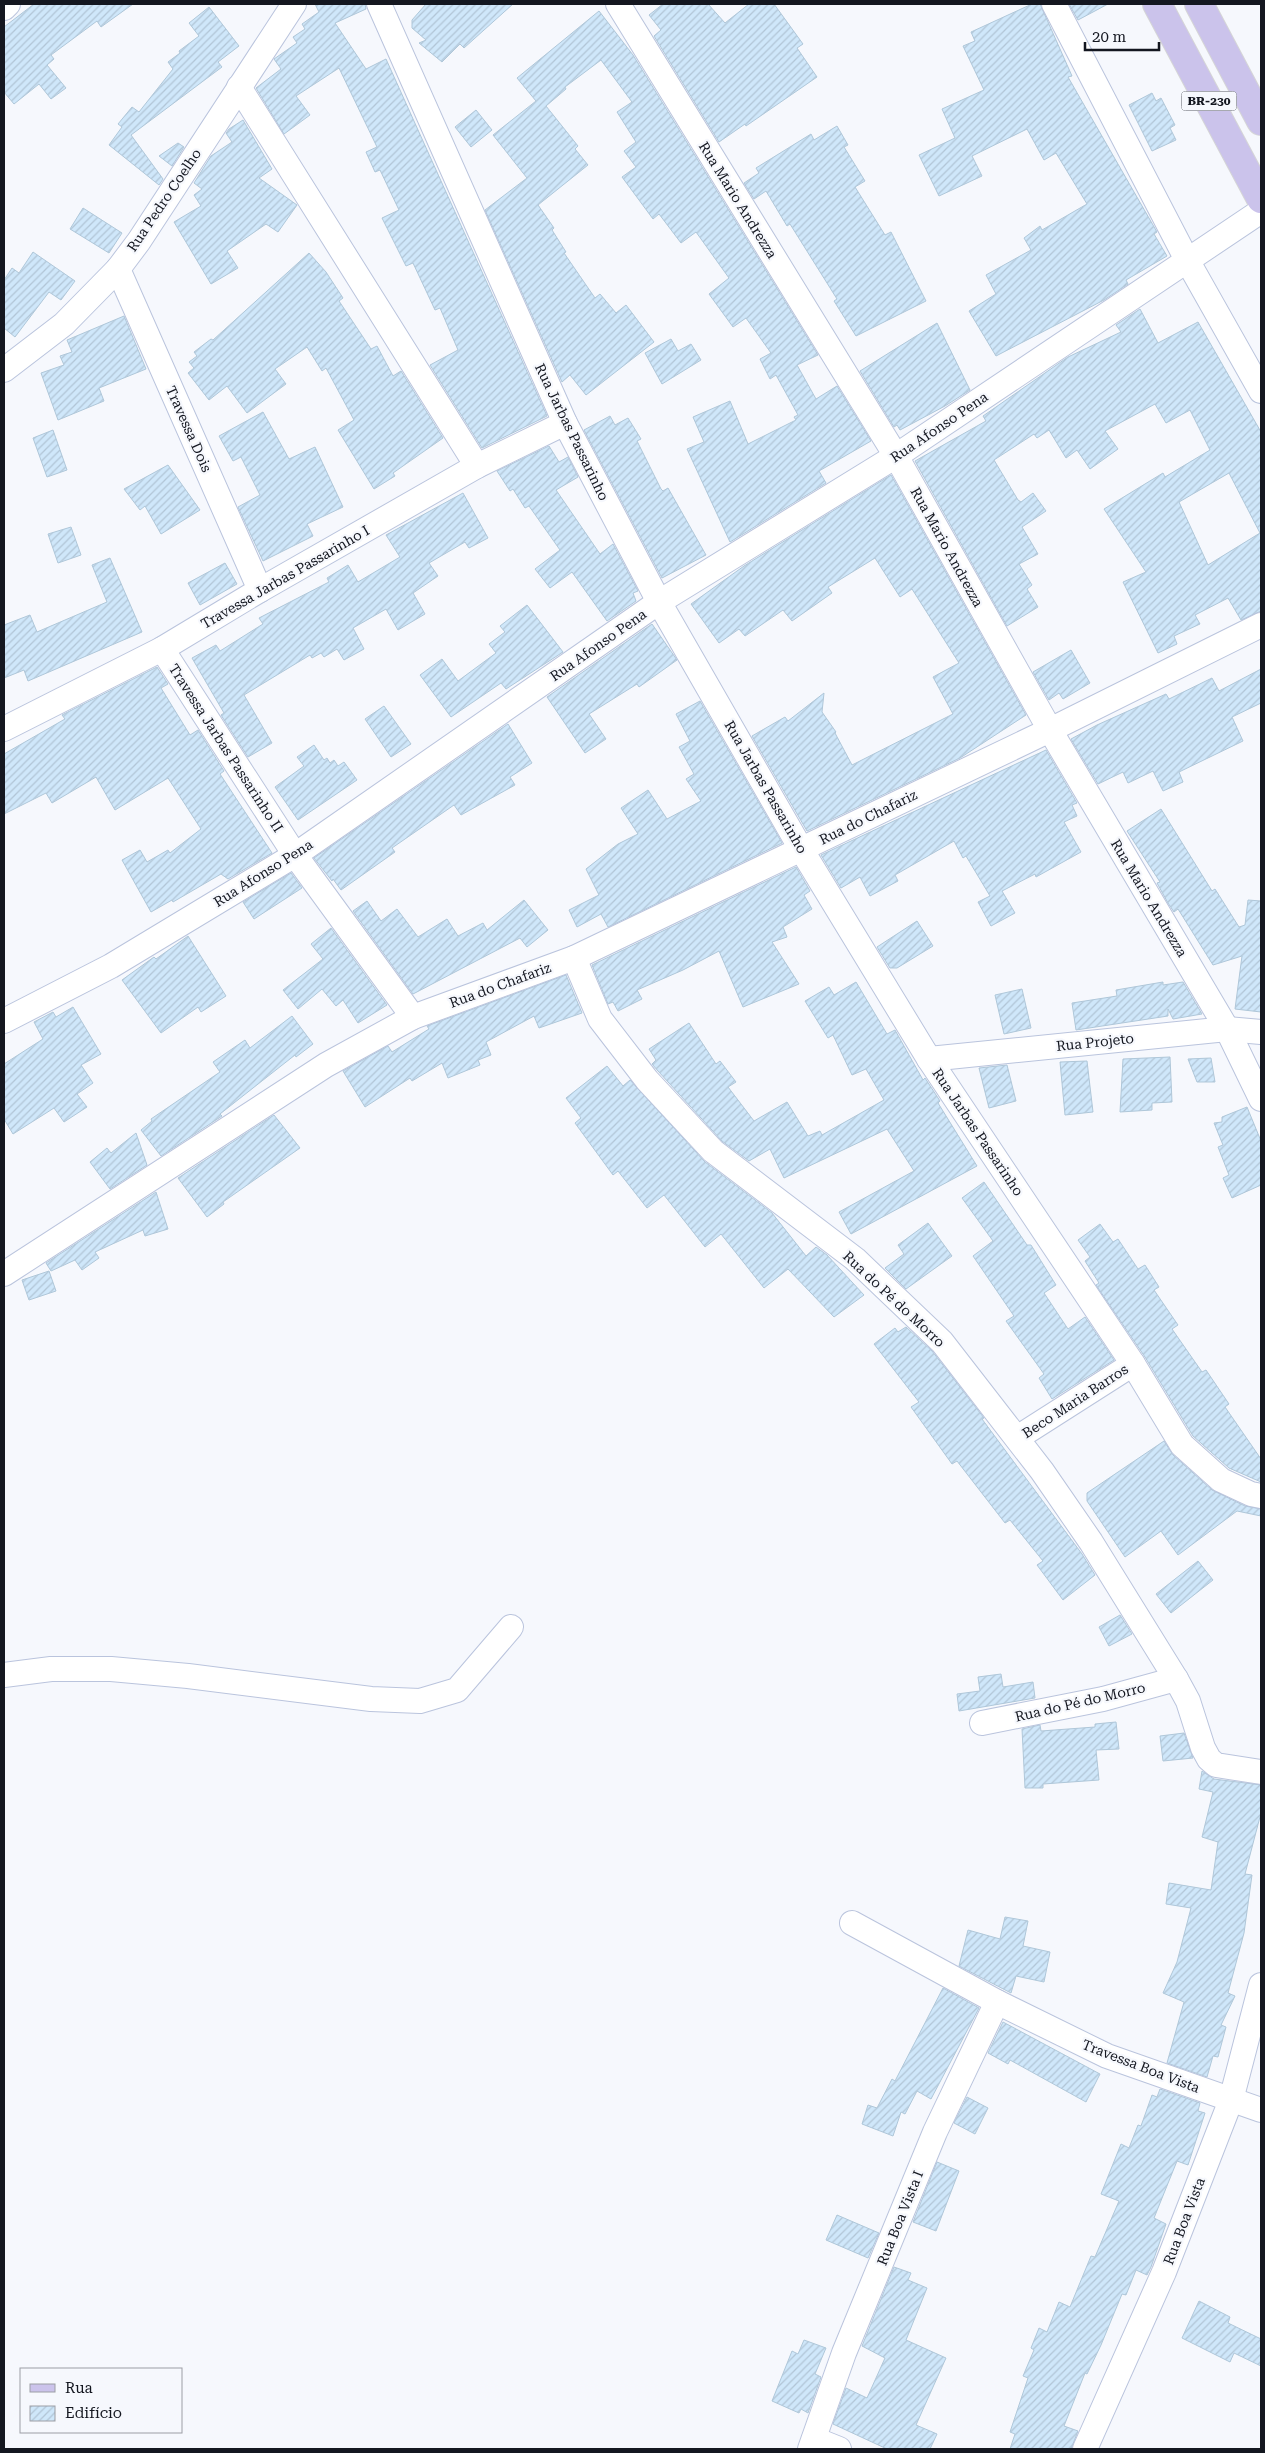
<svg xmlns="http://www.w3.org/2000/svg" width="1265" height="2453" font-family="'Roboto Serif',serif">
	<defs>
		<pattern id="building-hatch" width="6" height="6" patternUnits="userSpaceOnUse" patternTransform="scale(1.25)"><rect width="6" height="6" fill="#cfe7fa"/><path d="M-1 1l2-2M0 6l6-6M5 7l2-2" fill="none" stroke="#b1c5d6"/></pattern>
	</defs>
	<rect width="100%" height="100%" fill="#f6f8fd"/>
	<g fill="url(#building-hatch)" stroke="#afc7d9" fill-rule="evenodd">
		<polygon points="34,4 133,4 101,27 97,21 51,55 54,59 47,65 66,88 51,99 39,84 14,104 4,92 4,27"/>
		<polygon points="315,4 365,4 366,9 335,23 366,69 386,59 547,416 482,448 430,365 458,350 440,308 435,310 413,263 406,266 382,218 399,210 380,170 375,172 366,152 377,147 339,68 296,96 310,115 284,134 256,88 281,69 274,59 297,43 293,37 305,29 302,24 319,12"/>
		<polygon points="426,4 513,4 464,48 460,44 442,62 419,43 426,40 412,28 412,20"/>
		<polygon points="663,4 708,4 725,23 749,4 774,4 803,44 797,48 817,77 746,126 745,124 719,142 654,36 661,30 649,15"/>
		<polygon points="1032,4 1040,4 1072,76 1068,77 1157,232 1154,234 1167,256 1126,280 1128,284 1104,300 996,356 969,311 996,294 986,275 1031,250 1024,238 1040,226 1042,230 1087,204 1056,153 1044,160 1027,129 972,156 982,176 939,196 919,155 955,138 942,109 984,90 963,46 975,41 971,32"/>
		<polygon points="1069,4 1108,4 1078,20"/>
		<polygon points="209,7 239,46 218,62 222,67 131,135 163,179 159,185 109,145 122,127 118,124 132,107 139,112 173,69 168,62 180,53 179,51 199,36 189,23"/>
		<polygon points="599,11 633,55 818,355 797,365 816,399 837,386 871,441 819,471 826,483 730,542 687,449 704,442 693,417 730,401 748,444 796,420 794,417 798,415 776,375 770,379 760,359 771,353 746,318 733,327 709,294 729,278 696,232 681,243 659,214 653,219 622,177 636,167 624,151 636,142 617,112 632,102 601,60 565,87 566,89 546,106 578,146 575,149 588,165 538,205 554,228 552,230 566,252 564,253 595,298 600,294 616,313 626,305 654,342 586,395 570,375 562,382 485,210 527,178 493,135 536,101 517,78"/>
		<polygon points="1152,93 1156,101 1161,98 1175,125 1170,128 1176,140 1152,151 1129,105"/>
		<polygon points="476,110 492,130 471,147 455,127"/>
		<polygon points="243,120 272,169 259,178 297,205 278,232 266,224 227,251 238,268 211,284 174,222 201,206 194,195 202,189 194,183 211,156 232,142 226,133 229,129"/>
		<polygon points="837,126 848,145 844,147 865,181 855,187 885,235 891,232 926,301 856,336 834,301 837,299 790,224 787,226 766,191 754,199 744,183 759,173 756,168 811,134 814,140"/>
		<polygon points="178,143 184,147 172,166 159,156"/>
		<polygon points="83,208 122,233 109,253 70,229"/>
		<polygon points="33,252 75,281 61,300 49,292 15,337 4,328 4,280 12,268 19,273"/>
		<polygon points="309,253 326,272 343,298 339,301 371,349 377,346 393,376 401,371 443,438 393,473 395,476 374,489 338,430 354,420 326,368 322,371 307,347 275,369 286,384 247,413 227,386 209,400 188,373 194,368 189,362 197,356 194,352 211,339 213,340"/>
		<path d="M1140 309 1158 343 1198 322 1261 432V611L1241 620 1228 598 1195 615 1200 624 1174 636 1177 644 1158 653 1123 582 1146 572 1104 509 1163 473 1165 477 1210 450 1190 410 1166 423 1155 404 1105 431 1118 449 1090 469 1077 450 1066 458 1049 430 1037 438 1034 434 994 460 1018 500 1021 502 1033 493 1046 511 1022 527 1038 554 1019 564 1032 585 1027 589 1038 607 1007 626 915 461 986 421 983 416 1068 357 1121 332 1116 325ZM1229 473 1260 533 1208 565 1179 502Z"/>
		<polygon points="124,316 146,369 99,388 104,401 58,420 41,373 64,365 60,356 72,352 67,340"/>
		<polygon points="937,323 970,390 945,406 900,430 897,425 894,427 860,371"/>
		<polygon points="671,339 678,351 691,344 701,360 662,384 645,353"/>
		<polygon points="263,412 289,459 315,447 343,507 307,524 313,536 263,561 238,507 260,495 241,457 233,461 219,436"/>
		<polygon points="610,416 615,425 628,418 641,439 637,441 661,489 663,491 668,488 706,555 662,578 584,430"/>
		<polygon points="53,430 67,470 47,477 33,438"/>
		<polygon points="549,446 559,462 568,457 578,477 556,490 600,554 613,544 638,591 633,593 636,601 607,621 572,572 550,588 535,569 560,550 529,506 525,508 513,489 510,491 497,471"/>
		<polygon points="168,465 200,510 161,534 145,506 140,510 124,489"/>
		<polygon points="891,475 1026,715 960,758 807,831 752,736 785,717 788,721 824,693 822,712 836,732 835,733 852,765 953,714 933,677 959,663 912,589 900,597 875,558 828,587 832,593 792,621 783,610 745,636 739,629 719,643 691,604 744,566"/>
		<polygon points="463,493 488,538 469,548 465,542 429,563 438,576 413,593 425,614 398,630 386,609 353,628 364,649 344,660 337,649 324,657 321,653 312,658 310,655 244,695 272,743 248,757 221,715 224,713 192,658 216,645 220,651 263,624 259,618 329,582 327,578 348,565 358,582 400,557 386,535"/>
		<polygon points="71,527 81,555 58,563 48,534"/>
		<polygon points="110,558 142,632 28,681 24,670 4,678 4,625 30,615 37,632 107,602 92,565"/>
		<polygon points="225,563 237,584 200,605 188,583"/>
		<polygon points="527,605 563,652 506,689 501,683 451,717 420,675 442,659 458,681 496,653 489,644 505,632 500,626"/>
		<polygon points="652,624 677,660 639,687 637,684 589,714 606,739 585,753 547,697"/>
		<polygon points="1071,650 1090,683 1063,699 1059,693 1049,700 1033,672"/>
		<polygon points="157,667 168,684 161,688 190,735 198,730 224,771 220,774 272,853 228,879 221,874 173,902 172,900 151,912 122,860 140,850 147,862 168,850 170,853 201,829 168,778 115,810 96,777 52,803 46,793 4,814 4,754 65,719 62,715"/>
		<polygon points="1261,669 1261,703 1232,717 1243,741 1179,772 1183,782 1163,791 1153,771 1128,783 1123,772 1098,784 1071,739 1097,725 1166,694 1169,699 1212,678 1219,691"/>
		<polygon points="700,701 782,843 608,927 601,914 577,927 569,910 599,895 586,869 618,844 638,834 621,808 648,790 667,819 701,801 686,779 694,774 679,747 690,741 676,714"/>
		<polygon points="384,706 411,744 391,757 365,719"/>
		<polygon points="508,724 532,763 510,777 515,785 461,815 454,805 392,848 395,852 341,890 333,879 332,881 314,858"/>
		<polygon points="314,745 324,760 327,758 330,763 334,760 338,766 344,762 357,780 298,820 275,787 304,766 297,757"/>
		<polygon points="1046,750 1077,803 1072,805 1077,816 1064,822 1081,852 1036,877 1035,874 1002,891 1015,913 991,926 978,902 990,896 966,856 963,858 954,841 895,875 898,881 870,896 860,877 841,888 821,855"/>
		<polygon points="1161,809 1212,891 1215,889 1239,927 1245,925 1248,900 1261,901 1261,1012 1235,1009 1242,956 1213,965 1178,909 1174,912 1168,903 1157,883 1160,882 1127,831"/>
		<polygon points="796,867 810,891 804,895 812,909 783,927 787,937 772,942 799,984 743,1007 719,951 683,970 637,990 642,999 618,1011 613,1002 608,1004 592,965"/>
		<polygon points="291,873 302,888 254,919 243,902"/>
		<polygon points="524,900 548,930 527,947 520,938 413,994 353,911 367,901 381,921 397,909 418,937 447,919 458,936 483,923 487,930"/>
		<polygon points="917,921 933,946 897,968 890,968 877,947"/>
		<polygon points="331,928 387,1005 358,1023 343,1000 336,1006 322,989 298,1009 283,990 323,959 311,944"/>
		<polygon points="188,936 226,996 201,1012 198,1007 161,1033 122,980 154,957 156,959"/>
		<polygon points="566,975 582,1013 539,1028 534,1016 486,1042 491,1055 478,1060 480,1065 448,1078 442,1063 412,1081 410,1078 365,1107 343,1071 388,1046 392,1052 429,1029 427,1026"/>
		<polygon points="856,982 887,1034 895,1030 923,1080 925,1078 940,1101 938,1103 977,1166 851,1234 839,1212 914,1171 887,1129 784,1178 770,1149 749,1161 722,1141 658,1071 652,1064 656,1060 649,1049 689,1023 716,1064 720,1061 736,1082 728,1087 754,1121 787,1102 808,1136 820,1131 822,1135 884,1100 866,1069 852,1075 833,1035 828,1038 805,1001 829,987 834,995"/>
		<polygon points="1163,982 1163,985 1183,982 1202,1014 1173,1019 1168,1009 1168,1016 1076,1030 1072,1003 1117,996 1116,990"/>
		<polygon points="1022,989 1031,1028 1004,1034 995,995"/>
		<polygon points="73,1007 101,1054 81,1065 93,1083 77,1094 87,1107 64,1122 54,1108 13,1134 4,1119 4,1064 43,1039 34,1022 53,1012 56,1017"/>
		<polygon points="292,1016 313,1044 296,1057 295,1055 253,1088 220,1114 222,1116 161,1156 141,1130 152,1121 151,1119 220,1072 213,1062 245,1040 250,1048"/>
		<polygon points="1170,1057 1172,1102 1152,1103 1152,1110 1120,1112 1123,1059"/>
		<polygon points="1211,1058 1215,1082 1197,1082 1188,1059"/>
		<polygon points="1087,1061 1093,1112 1065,1115 1060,1062"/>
		<polygon points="1007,1065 1016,1101 989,1108 979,1068"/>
		<polygon points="607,1066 623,1086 630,1080 705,1162 772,1213 806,1256 816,1247 827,1255 864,1295 834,1317 788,1269 764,1288 721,1234 705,1247 664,1195 647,1208 618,1171 613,1175 575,1123 581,1118 566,1098"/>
		<polygon points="1247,1107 1261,1141 1261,1185 1232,1198 1223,1178 1229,1175 1218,1147 1223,1145 1214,1123 1222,1122 1222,1117"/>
		<polygon points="274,1115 300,1148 223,1202 224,1204 207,1217 178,1178"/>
		<polygon points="136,1133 147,1165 110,1189 90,1162 107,1148 111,1153"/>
		<polygon points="984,1182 1027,1245 1031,1245 1056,1285 1044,1293 1068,1329 1085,1317 1114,1360 1052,1399 1039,1378 1044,1374 1006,1321 1014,1316 973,1256 993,1241 962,1198"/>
		<polygon points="156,1192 168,1229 145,1236 143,1230 95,1252 99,1258 82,1270 75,1260 51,1271 46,1263"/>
		<polygon points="928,1223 952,1256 906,1289 885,1268 904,1254 898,1245"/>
		<polygon points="1100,1224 1113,1242 1118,1239 1138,1269 1145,1265 1159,1287 1154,1290 1178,1325 1172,1329 1202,1372 1206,1370 1229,1404 1225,1407 1261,1459 1261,1482 1229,1468 1193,1436 1145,1357 1096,1285 1099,1283 1085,1261 1090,1257 1078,1240"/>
		<polygon points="49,1271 56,1291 29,1300 22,1280"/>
		<polygon points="906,1327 932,1351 984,1418 982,1419 1082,1554 1095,1575 1063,1600 1037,1565 1043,1561 1010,1520 1005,1523 957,1461 952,1464 911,1407 919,1402 874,1344 895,1328 898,1332"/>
		<polygon points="1164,1441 1173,1455 1212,1490 1245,1506 1261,1509 1261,1516 1237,1511 1178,1555 1161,1531 1125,1557 1087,1501 1087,1493"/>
		<polygon points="1198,1561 1213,1580 1171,1613 1156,1594"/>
		<polygon points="1120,1615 1132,1634 1109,1646 1099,1627"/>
		<polygon points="1001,1674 1003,1687 1033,1682 1035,1698 959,1711 957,1694 980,1691 978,1677"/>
		<polygon points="1116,1722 1119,1749 1096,1750 1099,1780 1043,1784 1043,1788 1025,1788 1022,1729 1040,1725 1041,1731 1095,1727 1095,1724"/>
		<polygon points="1184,1733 1193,1758 1163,1761 1160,1736"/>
		<polygon points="1202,1771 1214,1779 1261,1785 1261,1813 1245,1874 1252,1875 1244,1933 1228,1993 1235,1996 1221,2025 1226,2027 1218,2057 1213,2056 1207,2077 1167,2063 1184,2002 1163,1993 1177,1962 1191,1908 1166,1904 1169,1883 1211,1890 1218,1842 1202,1837 1213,1792 1199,1789"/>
		<polygon points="1005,1917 1028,1921 1023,1946 1050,1952 1044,1982 1016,1976 1011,1993 959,1966 968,1930 1000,1939"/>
		<polygon points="943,1988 979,2008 931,2099 917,2091 905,2114 901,2112 893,2136 862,2124 868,2105 877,2108 892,2079 895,2081"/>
		<polygon points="1003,2022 1100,2074 1086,2102 1010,2060 1008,2064 988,2053"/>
		<polygon points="1160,2089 1200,2103 1198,2111 1205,2113 1188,2165 1177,2161 1154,2218 1166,2224 1151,2267 1147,2275 1136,2270 1126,2295 1122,2294 1101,2345 1087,2374 1085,2373 1064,2426 1078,2431 1071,2449 1010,2449 1015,2434 1010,2432 1028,2378 1023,2376 1034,2350 1031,2348 1039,2328 1047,2332 1059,2302 1070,2307 1091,2256 1095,2257 1119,2201 1101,2194 1121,2144 1129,2148 1138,2125 1141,2126 1152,2095 1157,2097"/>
		<polygon points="967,2097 988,2108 975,2134 954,2123"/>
		<polygon points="937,2162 959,2171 936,2231 913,2222"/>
		<polygon points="837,2215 879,2233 868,2258 826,2240"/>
		<polygon points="894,2267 911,2273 908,2280 927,2288 906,2340 946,2358 916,2425 937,2434 930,2449 887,2449 833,2424 846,2388 867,2398 885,2358 862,2346"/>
		<polygon points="1199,2301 1230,2317 1228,2323 1261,2339 1261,2366 1234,2353 1230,2362 1182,2338"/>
		<polygon points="804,2340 826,2348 815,2374 821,2377 808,2413 801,2409 799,2413 772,2401 792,2351 798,2354"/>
	</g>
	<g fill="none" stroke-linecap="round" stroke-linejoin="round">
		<g stroke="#bac4dd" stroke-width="26">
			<g id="street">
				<polyline points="379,4 565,423 659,602 801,849 929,1059 1133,1364 1182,1445 1221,1480 1251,1494 1261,1496"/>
				<polyline points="618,4 896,456 1050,730 1227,1029 1261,1099"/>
				<polyline points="1054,4 1187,260 1261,391"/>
				<polyline points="4,8 8,4"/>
				<polyline points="239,87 477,466"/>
				<polyline points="118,269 260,590"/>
				<polyline points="4,370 64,324 118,269 139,241 294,4"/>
				<polyline points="162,649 295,855 413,1017"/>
				<polyline points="4,729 162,649 260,590 477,466 565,423"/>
				<polyline points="574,958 600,1019 647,1080 713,1151 855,1259 942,1342 1042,1471 1091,1542 1176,1679 1188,1701 1203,1748 1209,1759 1216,1765 1261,1772"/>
				<polyline points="4,1021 111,966 295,855 659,602 896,456 1261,211"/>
				<polyline points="929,1059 1227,1029 1261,1032"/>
				<polyline points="4,1274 326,1065 413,1017 574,958 1050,730 1261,625"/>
				<polyline points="1017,1438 1133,1364"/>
				<polyline points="4,1675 51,1669 111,1669 188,1676 371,1699 420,1701 457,1690 511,1627"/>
				<polyline points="982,1723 1103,1699 1176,1679"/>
				<polyline points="852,1923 997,2002 1107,2056 1261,2110"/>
				<polyline points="814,2439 839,2449"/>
				<polyline points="810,2449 844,2353 935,2132 997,2002"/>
				<polyline points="1085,2449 1164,2272 1231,2100 1261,1985"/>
			</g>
		</g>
		<g stroke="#d5d5d7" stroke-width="30">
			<g id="primary">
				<polyline points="1157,4 1261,199"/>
				<polyline points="1199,4 1261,121"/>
			</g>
		</g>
		<use href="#street" stroke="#fff" stroke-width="24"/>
		<use href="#primary" stroke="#cbc3eb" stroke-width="28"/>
	</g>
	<g text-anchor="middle" stroke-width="4.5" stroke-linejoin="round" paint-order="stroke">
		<rect fill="#f6f8fd" stroke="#585a62" stroke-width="1" x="1181.5" y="91.5" width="55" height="19" rx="4"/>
		<g font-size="12" font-weight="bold" fill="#141720">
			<text x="1209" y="105">BR-230</text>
		</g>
		<g font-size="14" fill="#141720" stroke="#f6f8fd">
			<text transform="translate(164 200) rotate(-56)" y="5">Rua Pedro Coelho</text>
			<text transform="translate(738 200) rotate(58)" y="5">Rua Mario Andrezza</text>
			<text transform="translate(939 427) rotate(-34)" y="5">Rua Afonso Pena</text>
			<text transform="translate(189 429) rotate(66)" y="5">Travessa Dois</text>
			<text transform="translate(572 432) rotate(64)" y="5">Rua Jarbas Passarinho</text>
			<text transform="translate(947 547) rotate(61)" y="5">Rua Mario Andrezza</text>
			<text transform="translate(285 577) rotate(-30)" y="5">Travessa Jarbas Passarinho I</text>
			<text transform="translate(598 645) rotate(-35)" y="5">Rua Afonso Pena</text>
			<text transform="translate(226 748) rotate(57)" y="5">Travessa Jarbas Passarinho II</text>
			<text transform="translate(766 787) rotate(60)" y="5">Rua Jarbas Passarinho</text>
			<text transform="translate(868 817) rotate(-26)" y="5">Rua do Chafariz</text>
			<text transform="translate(263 873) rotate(-32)" y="5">Rua Afonso Pena</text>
			<text transform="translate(1149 898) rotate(59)" y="5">Rua Mario Andrezza</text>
			<text transform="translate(500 985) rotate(-20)" y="5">Rua do Chafariz</text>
			<text transform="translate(1095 1042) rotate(-6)" y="5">Rua Projeto</text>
			<text transform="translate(978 1132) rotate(56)" y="5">Rua Jarbas Passarinho</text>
			<text transform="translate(894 1299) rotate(43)" y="5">Rua do Pé do Morro</text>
			<text transform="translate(1075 1401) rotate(-33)" y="5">Beco Maria Barros</text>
			<text transform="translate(1080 1702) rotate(-13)" y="5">Rua do Pé do Morro</text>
			<text transform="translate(1141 2066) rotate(21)" y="5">Travessa Boa Vista</text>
			<text transform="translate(900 2218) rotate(-68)" y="5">Rua Boa Vista I</text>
			<text transform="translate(1184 2221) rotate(-69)" y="5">Rua Boa Vista</text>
		</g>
	</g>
	<rect width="1265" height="2453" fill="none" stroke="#141720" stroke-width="10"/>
	<rect x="20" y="2368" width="162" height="65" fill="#f6f8fd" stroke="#9c9ea5"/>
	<rect x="30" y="2384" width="25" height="8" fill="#cbc3eb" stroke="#9c9ea5"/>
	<text x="65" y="2393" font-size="15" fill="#141720">Rua</text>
	<rect x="30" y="2406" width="25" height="15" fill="url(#building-hatch)" stroke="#9c9ea5"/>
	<text x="65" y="2418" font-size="15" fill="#141720">Edifício</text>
	<path d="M1085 42v8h74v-8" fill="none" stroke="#141720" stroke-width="2.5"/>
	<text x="1092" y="42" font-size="15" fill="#141720" stroke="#f6f8fd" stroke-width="4" paint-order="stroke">20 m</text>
</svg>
